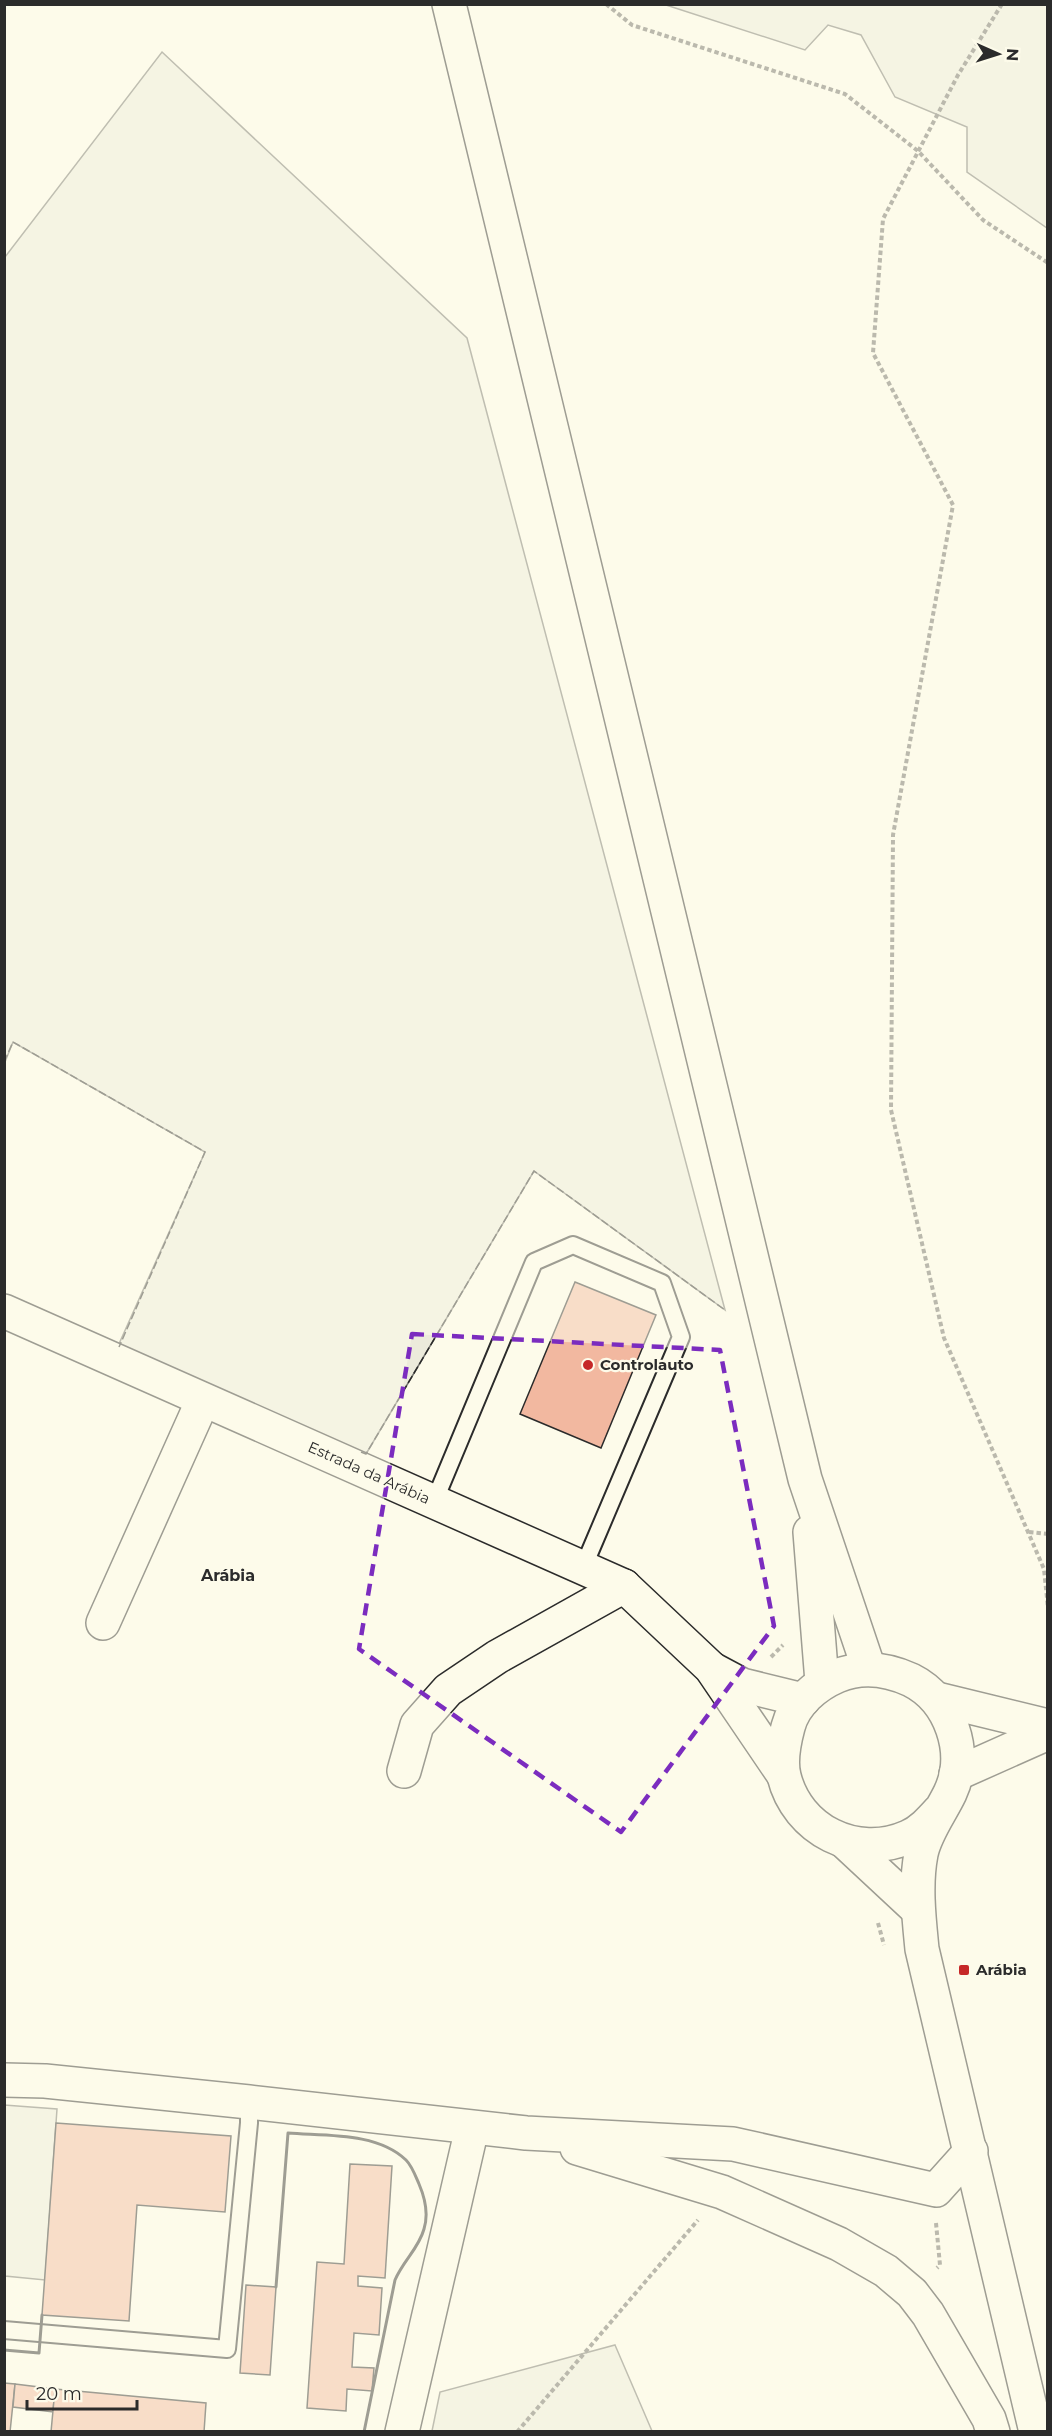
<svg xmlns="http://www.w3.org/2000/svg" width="1052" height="2436" font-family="Montserrat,sans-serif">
	<rect width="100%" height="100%" fill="#fdfbea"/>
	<g fill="#ecebdb" stroke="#74746e" stroke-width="1.5">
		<polygon points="666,5 1047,5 1047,228 967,172 967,127 895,97 861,35 828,25 805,50"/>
		<polygon points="162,52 467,338 725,1310 534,1171 366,1454 118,1346 205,1152 13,1042 5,1062 5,257"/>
		<polygon points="4,2105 57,2109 45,2280 5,2276"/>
		<polygon points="615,2345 652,2431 432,2431 440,2392"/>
	</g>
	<g fill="#f2b8a0" stroke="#2b2b2b" stroke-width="1.5">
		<polygon points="575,1282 656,1315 601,1448 520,1414"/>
		<polygon points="56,2123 231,2136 225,2212 137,2205 129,2321 42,2315"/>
		<polygon points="350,2164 392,2166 385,2278 358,2276 358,2286 382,2288 379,2335 354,2333 352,2367 374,2368 372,2391 347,2389 346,2411 307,2408 317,2262 344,2264"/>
		<polygon points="246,2285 276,2287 270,2375 240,2373"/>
		<polygon points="4,2383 15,2384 10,2432 4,2432"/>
		<polygon points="15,2384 55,2389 53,2412 13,2407"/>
		<polygon points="55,2389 206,2403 204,2432 51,2432"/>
	</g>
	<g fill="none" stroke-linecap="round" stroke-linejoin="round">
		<g stroke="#2b2b2b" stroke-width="20">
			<g id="service">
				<polyline points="434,1502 534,1262 573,1245 662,1283 681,1337 583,1568"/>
				<polyline points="4,2330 227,2349 249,2123 249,2102"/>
			</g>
		</g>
		<g stroke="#2b2b2b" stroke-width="36">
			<g id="minor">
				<polyline points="4,1311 624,1586 711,1668 783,1774"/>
				<polyline points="103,1623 203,1400"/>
				<polyline points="712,1669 742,1685 803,1700"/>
				<polyline points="937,1699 1048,1726"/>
				<polyline points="404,1771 417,1725 448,1690 497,1657 624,1586"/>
				<polyline points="956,1774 1048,1733"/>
				<polyline points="4,2080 45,2081 249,2102 526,2133 733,2144 936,2190 971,2151"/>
				<polyline points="577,2148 722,2192 839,2244 886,2271 912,2293 928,2314 989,2419 993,2432"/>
				<polyline points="402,2432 472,2128"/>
			</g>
		</g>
		<g stroke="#2b2b2b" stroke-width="36">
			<g id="tertiary">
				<polyline points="449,4 805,1479 869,1669"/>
				<polyline points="810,1532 822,1682"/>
				<path d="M942 1808C932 1819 922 1831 908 1837 856 1860 797 1830 784 1776 780 1760 784 1742 788 1727 794 1703 816 1685 837 1676 861 1666 887 1669 911 1680 951 1700 969 1753 950 1793 941 1812 925 1833 921 1854 915 1885 919 1919 922 1949L1036 2432"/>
				<polyline points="845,1842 918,1910"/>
			</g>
		</g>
		<g stroke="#6a6964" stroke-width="4" stroke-dasharray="4.5 3" stroke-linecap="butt">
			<polyline points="606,4 632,25 845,94 918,151 983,220 1048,263"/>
			<polyline points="1002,4 958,75 883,219 873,353 953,505 893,835 891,1110 944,1338 1044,1569 1048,1608"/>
			<polyline points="1029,1532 1048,1534"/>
			<polyline points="771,1657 783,1645"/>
			<polyline points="878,1923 884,1945"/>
			<polyline points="936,2223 940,2265 937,2268"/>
			<polyline points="517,2432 698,2220"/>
		</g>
		<use href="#service" stroke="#fdfbea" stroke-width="16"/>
		<use href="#minor" stroke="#fdfbea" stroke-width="33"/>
		<use href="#tertiary" stroke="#fdfbea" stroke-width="33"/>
		<g stroke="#2b2b2b" stroke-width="1.5" stroke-dasharray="8 3" stroke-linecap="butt">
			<polyline points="4,1062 13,1042 205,1152 119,1347"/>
			<polyline points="361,1452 366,1454 534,1171 725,1310"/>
		</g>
		<g stroke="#2b2b2b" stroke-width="3">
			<path d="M276 2287 288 2133C325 2136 377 2132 406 2160 412 2166 416 2177 419 2184 425 2198 429 2213 424 2229 419 2248 403 2261 395 2280L364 2432"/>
			<polyline points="4,2350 39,2353 42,2315"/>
		</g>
	</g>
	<path d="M0 0H1052V2436H0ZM412 1334 720 1350 774 1626 621 1832 359 1649Z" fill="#fdfbea" fill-opacity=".55" fill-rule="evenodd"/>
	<path fill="none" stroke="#7b2cbf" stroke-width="4.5" stroke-dasharray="12 8" stroke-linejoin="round" d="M412 1334 720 1350 774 1626 621 1832 359 1649Z"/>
	<g fill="#c62828" stroke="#fdfbea" stroke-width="2">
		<circle cx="588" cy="1365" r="6"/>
		<rect x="958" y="1964" width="12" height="12" rx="3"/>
	</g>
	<g text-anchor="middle" stroke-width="4.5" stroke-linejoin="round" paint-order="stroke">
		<g font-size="15" font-weight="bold" fill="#2b2b2b" stroke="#fdfbea" text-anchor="start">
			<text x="600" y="1370">Controlauto</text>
			<text x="976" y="1975">Arábia</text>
		</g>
		<g font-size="15" fill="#2b2b2b" stroke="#fdfbea">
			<text transform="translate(369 1473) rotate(24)" y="5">Estrada da Arábia</text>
		</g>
		<g font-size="16" font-weight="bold" fill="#2b2b2b" stroke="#fdfbea">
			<text x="228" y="1581">Arábia</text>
		</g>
	</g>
	<rect width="1052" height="2436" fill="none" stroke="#2b2b2b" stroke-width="12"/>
	<g transform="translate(998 54) rotate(93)" stroke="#fdfbea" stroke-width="4.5" paint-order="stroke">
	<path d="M0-4.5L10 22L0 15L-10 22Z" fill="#2b2b2b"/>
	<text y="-9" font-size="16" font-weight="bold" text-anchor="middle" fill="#2b2b2b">N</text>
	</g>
	<path d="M27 2400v9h110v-9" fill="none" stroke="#2b2b2b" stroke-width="3"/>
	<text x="36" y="2400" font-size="18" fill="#2b2b2b" stroke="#fdfbea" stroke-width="4.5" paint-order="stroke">20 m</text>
</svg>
